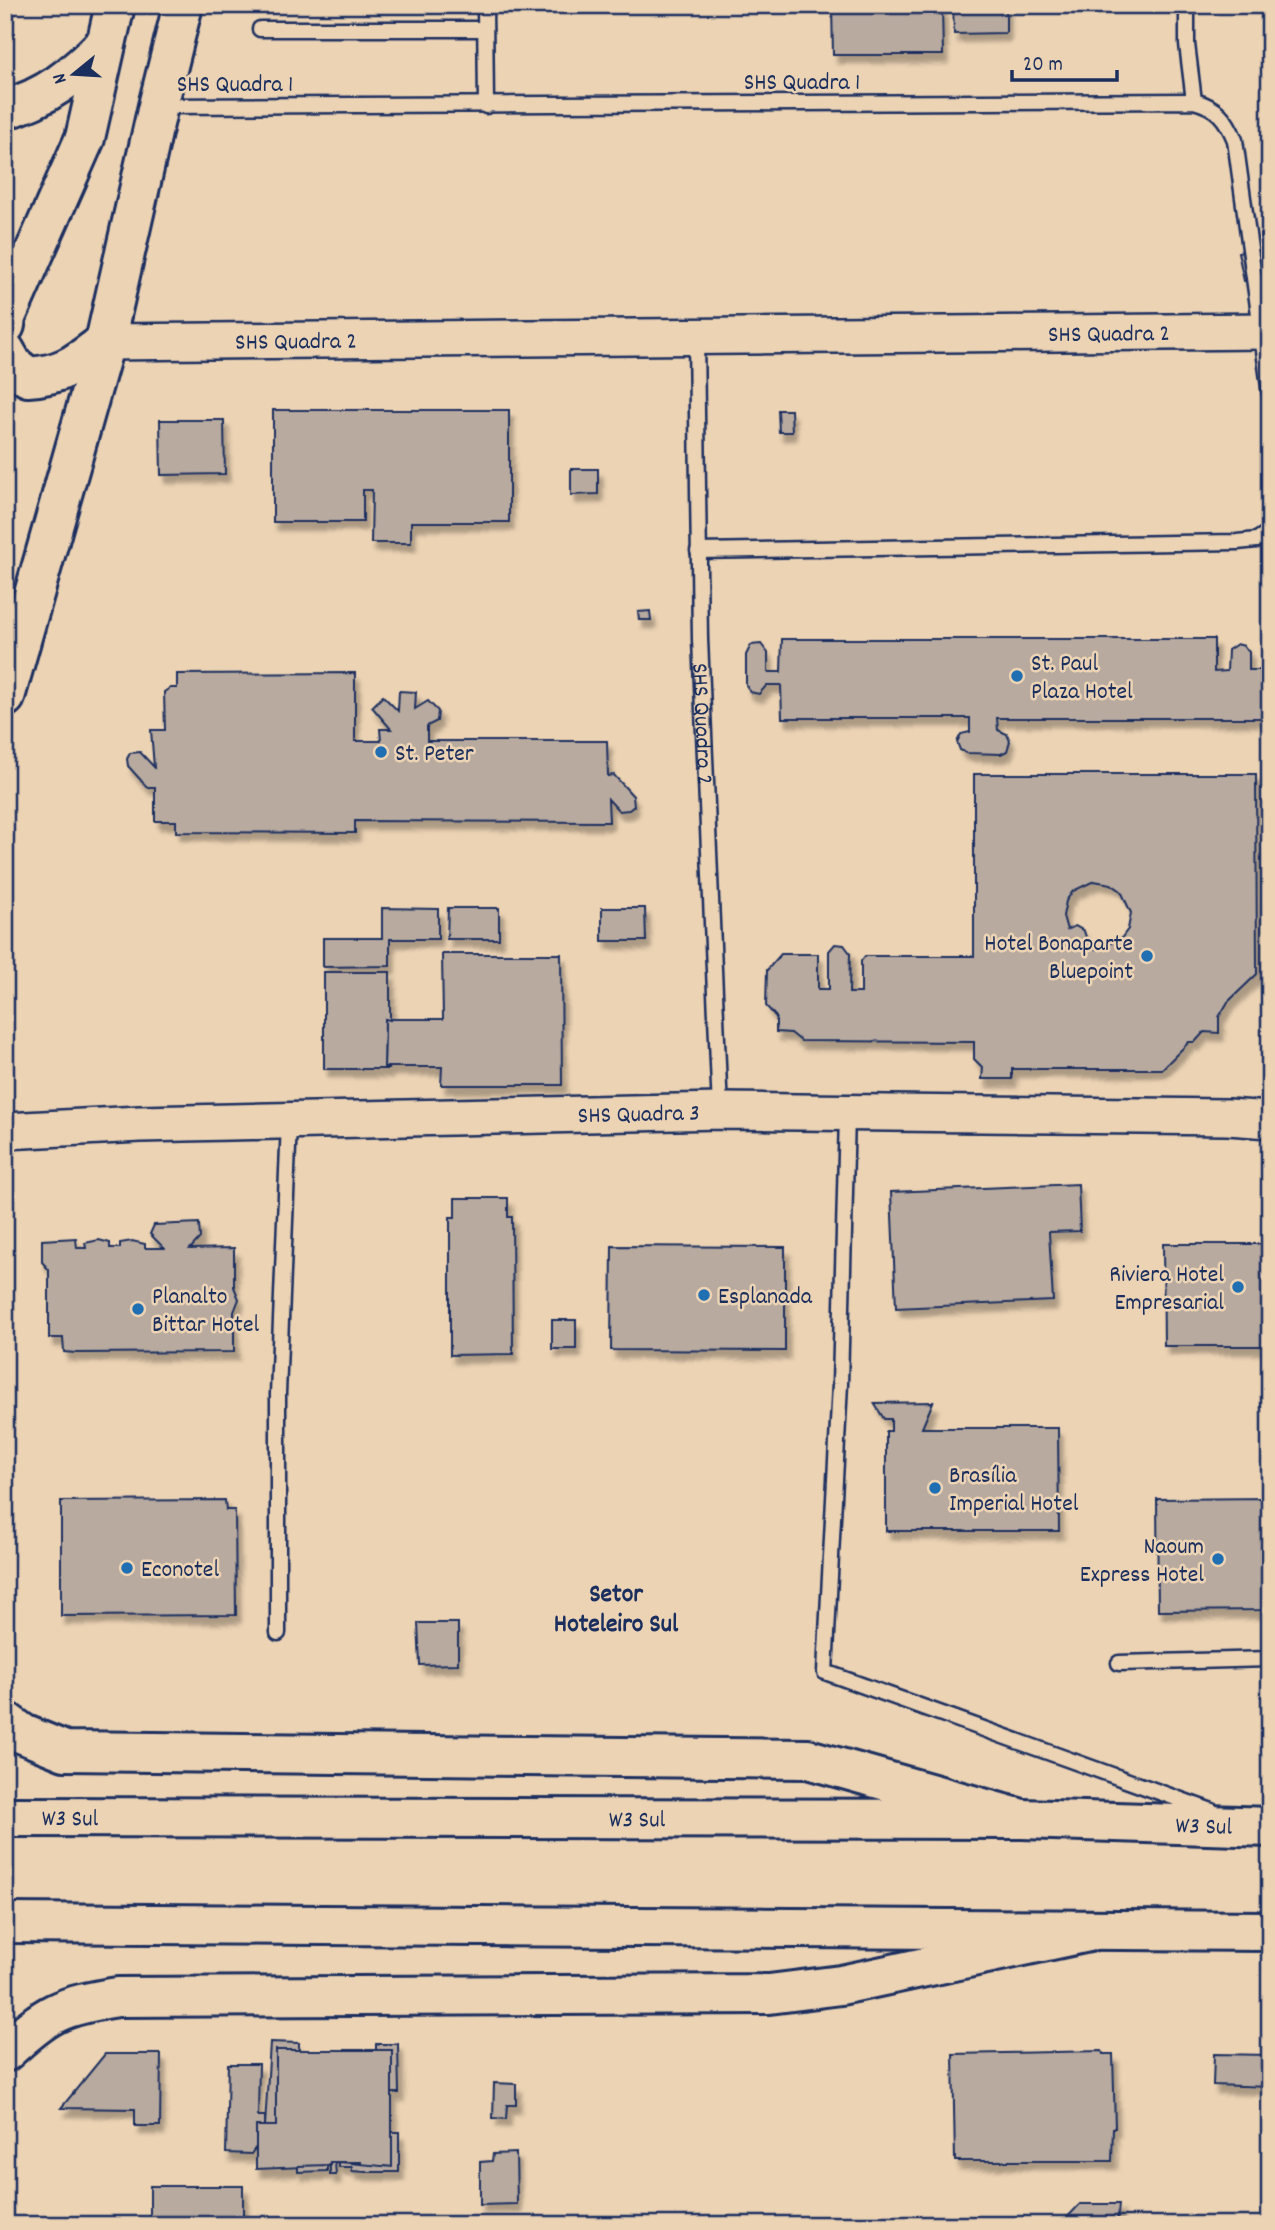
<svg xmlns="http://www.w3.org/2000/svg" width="1275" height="2230" font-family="Dekko,sans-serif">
	<defs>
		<filter id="shadow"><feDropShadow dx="4.5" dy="8" stdDeviation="2" flood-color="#0004"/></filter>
	</defs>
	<rect width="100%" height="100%" fill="#ecd3b4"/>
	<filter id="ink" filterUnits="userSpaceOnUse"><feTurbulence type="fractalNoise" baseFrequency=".0143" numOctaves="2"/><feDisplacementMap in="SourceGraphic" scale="14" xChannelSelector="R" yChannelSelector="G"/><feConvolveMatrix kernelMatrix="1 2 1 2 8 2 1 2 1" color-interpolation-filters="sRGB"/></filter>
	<g filter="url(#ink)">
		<g fill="#b8aa9f" stroke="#1b2f5e" stroke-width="2" fill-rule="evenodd" filter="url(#shadow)">
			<polygon points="832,5 942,5 943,55 833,55"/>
			<polygon points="953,5 1006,5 1006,33 954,34"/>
			<polygon points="1249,250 1255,280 1244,281 1238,252"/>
			<polygon points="273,410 509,410 509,522 411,522 411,543 371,543 372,490 363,490 363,522 273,522"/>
			<polygon points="778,410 791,410 792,432 779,432"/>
			<polygon points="160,420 224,420 225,474 161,475"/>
			<polygon points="571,469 598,469 598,494 571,495"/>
			<polygon points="650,611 651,620 639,620 638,612"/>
			<polygon points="782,639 1214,639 1214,672 1227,671 1228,650 1237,644 1244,646 1249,652 1249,670 1270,670 1270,718 997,718 998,730 1007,734 1010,741 1007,751 1001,754 967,753 960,750 957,742 961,734 970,732 970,718 782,718 781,685 767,685 759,694 750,692 746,685 746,655 751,645 761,644 768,653 768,672 781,672"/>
			<polygon points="355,673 355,741 381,741 380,729 391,729 372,707 383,696 398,711 399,691 416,692 415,709 428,701 438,711 437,721 427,726 427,741 607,741 608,776 614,775 633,796 634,806 629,810 619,811 608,799 609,822 355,821 355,833 176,832 176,821 155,821 155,787 147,787 128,766 127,759 130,753 140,752 154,767 151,730 165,730 164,692 170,688 177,688 177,674"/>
			<path d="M974 774H1256L1257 974 1228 1002 1219 1017V1033L1204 1032 1195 1042H1189L1162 1069H1012V1079H982L983 1068 974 1059V1042L801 1041 791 1033 776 1032V1017L766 1006 767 970 781 954H818V989H829V951L835 944 844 945 850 953 849 993H861V961L865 956H974ZM1094 881 1111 884 1121 891 1131 913 1128 929 1120 940 1096 949 1082 945 1086 937 1084 931 1075 926 1067 930 1063 916 1066 901 1073 891Z"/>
			<polygon points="382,908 438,909 438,939 390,939 390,966 323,967 323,938 382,938"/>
			<polygon points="448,908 499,908 499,939 447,939"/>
			<polygon points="602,908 645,908 646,941 602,941"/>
			<polygon points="442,954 561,954 562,1085 441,1085 442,1067 384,1067 385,1019 443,1019"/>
			<polygon points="324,972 390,972 390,1020 385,1019 384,1067 390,1069 324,1069"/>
			<polygon points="1078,1184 1080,1231 1049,1232 1053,1301 896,1308 891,1192"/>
			<polygon points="455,1198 508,1198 508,1217 512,1217 513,1354 450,1355 450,1217 455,1217"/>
			<polygon points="199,1223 200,1238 190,1249 234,1248 234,1287 239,1299 234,1312 234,1352 76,1353 64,1352 63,1338 49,1338 49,1270 42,1262 42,1240 76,1238 77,1248 86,1248 85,1243 99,1240 110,1243 110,1248 120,1248 120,1243 132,1241 145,1244 145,1248 164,1248 150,1234 154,1225"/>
			<polygon points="1163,1244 1270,1244 1270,1346 1164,1346"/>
			<polygon points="612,1246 785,1247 785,1351 611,1350"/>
			<rect x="552" y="1320" width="24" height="29"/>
			<polygon points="933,1402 922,1428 1058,1428 1059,1531 886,1531 886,1431 891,1431 891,1419 884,1419 874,1403"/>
			<polygon points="1270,1498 1270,1610 1158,1611 1157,1499"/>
			<polygon points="225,1500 226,1510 235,1510 236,1615 61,1616 61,1501"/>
			<polygon points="418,1623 458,1623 458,1664 420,1665"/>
			<polygon points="270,2042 299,2043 299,2050 276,2050 276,2126 265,2126"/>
			<polygon points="376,2044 398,2044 399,2093 392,2093 392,2050 376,2050"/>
			<polygon points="276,2050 392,2050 392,2167 361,2165 361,2162 330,2162 329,2166 256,2169 256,2126 276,2126"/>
			<polygon points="1102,2051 1103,2054 1113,2054 1115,2128 1113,2128 1112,2161 955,2161 953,2054"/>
			<polygon points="105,2054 161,2054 160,2126 135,2126 135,2109 61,2108"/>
			<polygon points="1214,2054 1270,2055 1270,2087 1213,2085"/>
			<polygon points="228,2064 259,2064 258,2116 265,2116 265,2126 256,2126 256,2147 251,2154 226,2153"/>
			<polygon points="494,2083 516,2084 516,2105 507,2105 506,2119 493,2118"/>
			<polygon points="392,2132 399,2132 399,2172 366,2172 352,2171 352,2167 339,2167 339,2162 392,2167"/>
			<polygon points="516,2153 517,2204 480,2205 480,2162 492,2161 493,2154"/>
			<polygon points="330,2162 335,2162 336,2175 330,2175"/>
			<polygon points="327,2165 327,2171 298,2172 298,2166"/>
			<rect x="150" y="2186" width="93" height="39"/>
			<polygon points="1080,2204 1119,2204 1117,2225 1060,2225"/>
			<polygon points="872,2218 887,2218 890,2225 868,2225"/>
		</g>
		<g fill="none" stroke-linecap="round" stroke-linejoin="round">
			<g stroke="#1b2f5e" stroke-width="19">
				<g id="service">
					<polyline points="485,5 486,106"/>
					<polyline points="1187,5 1187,44 1194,101"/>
					<polyline points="260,29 485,29"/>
					<path d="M161 106 1194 101C1217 107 1226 118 1235 140L1270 394"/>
					<path id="s1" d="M696 337 700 639 720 1111"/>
					<polyline points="698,551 1237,542 1257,540 1270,531"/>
					<polyline points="847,1115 840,1384 825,1672 1212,1811"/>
					<polyline points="278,1633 278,1394 289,1122"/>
					<polyline points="1119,1663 1270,1659"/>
				</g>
			</g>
			<g stroke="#1b2f5e" stroke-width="40">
				<g id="tertiary">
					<path id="s2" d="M105 342 1270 331"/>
					<path id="s3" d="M5 1131 140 1124 720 1111 1228 1117 1270 1120"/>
				</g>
			</g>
			<g stroke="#1b2f5e" stroke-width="44">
				<g id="secondary">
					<polyline points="5,325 6,317 85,138 115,5"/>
					<path d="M5 351 13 365 28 377C64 375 77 363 105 342"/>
					<polyline points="5,697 105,342 158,106 183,5"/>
				</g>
			</g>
			<g stroke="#1b2f5e" stroke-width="44">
				<g id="primary">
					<path id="s4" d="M5 1817 1022 1819 1270 1827"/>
					<polyline points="5,1923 1270,1931"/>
				</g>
			</g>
			<g stroke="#1b2f5e" stroke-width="44">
				<g id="trunk">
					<path d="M5 109C45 99 76 74 104 45"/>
					<polyline points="5,1721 23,1734 65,1751 808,1759 1022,1819"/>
					<path d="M5 2052C48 2012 60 2006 118 1997L769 1994 841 1985 1089 1932"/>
				</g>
			</g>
			<use href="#service" stroke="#ecd3b4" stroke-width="14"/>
			<use href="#tertiary" stroke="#ecd3b4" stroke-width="35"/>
			<use href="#secondary" stroke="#ecd3b4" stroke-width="38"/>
			<use href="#primary" stroke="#ecd3b4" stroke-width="38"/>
			<use href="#trunk" stroke="#ecd3b4" stroke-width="38"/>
		</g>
	</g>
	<g fill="#1f6fb2" stroke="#ecd3b4" stroke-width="2.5">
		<circle cx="1017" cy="676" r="7"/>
		<circle cx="381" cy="752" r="7"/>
		<circle cx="1147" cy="956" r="7"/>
		<circle cx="1238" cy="1287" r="7"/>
		<circle cx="704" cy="1295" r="7"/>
		<circle cx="138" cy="1309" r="7"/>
		<circle cx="935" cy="1488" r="7"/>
		<circle cx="1218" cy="1559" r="7"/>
		<circle cx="127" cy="1568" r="7"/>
	</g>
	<g text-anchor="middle" stroke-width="5" stroke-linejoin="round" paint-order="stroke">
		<g font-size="24" fill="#1b2f5e" stroke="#ecd3b4">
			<text x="802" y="89">SHS Quadra 1</text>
			<text x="235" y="91">SHS Quadra 1</text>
			<text dy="8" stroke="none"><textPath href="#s2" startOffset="1004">SHS Quadra 2</textPath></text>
			<text dy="8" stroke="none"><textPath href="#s2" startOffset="191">SHS Quadra 2</textPath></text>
			<text dy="8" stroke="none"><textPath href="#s1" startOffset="387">SHS Quadra 2</textPath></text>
			<text dy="8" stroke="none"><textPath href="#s3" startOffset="634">SHS Quadra 3</textPath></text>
			<text dy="8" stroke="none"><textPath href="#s4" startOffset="65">W3 Sul</textPath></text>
			<text dy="8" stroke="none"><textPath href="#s4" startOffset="632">W3 Sul</textPath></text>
			<text dy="8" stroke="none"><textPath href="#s4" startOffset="1199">W3 Sul</textPath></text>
		</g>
		<g font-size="24" fill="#1b2f5e" stroke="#ecd3b4" text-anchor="start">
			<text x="1031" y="670">St. Paul<tspan x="1031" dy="28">Plaza Hotel</tspan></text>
			<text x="395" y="760">St. Peter</text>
			<text x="1133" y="950" text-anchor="end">Hotel Bonaparte<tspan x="1133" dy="28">Bluepoint</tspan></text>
			<text x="1224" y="1281" text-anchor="end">Riviera Hotel<tspan x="1224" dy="28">Empresarial</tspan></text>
			<text x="152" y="1303">Planalto<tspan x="152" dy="28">Bittar Hotel</tspan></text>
			<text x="718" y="1303">Esplanada</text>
			<text x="949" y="1482">Brasília<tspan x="949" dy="28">Imperial Hotel</tspan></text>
			<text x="1204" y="1553" text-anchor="end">Naoum<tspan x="1204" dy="28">Express Hotel</tspan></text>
			<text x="141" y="1576">Econotel</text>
		</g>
		<g font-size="26" font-weight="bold" fill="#1b2f5e" stroke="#ecd3b4">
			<text x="616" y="1601">Setor<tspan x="616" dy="30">Hoteleiro Sul</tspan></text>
		</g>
	</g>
	<rect width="1275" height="2230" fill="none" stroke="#ecd3b4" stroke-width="28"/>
	<rect x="14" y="14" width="1247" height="2202" fill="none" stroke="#1b2f5e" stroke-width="2.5" filter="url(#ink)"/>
	<g transform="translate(74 74) rotate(252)" stroke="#ecd3b4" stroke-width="5" paint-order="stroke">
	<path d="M0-5L12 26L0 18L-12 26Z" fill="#1b2f5e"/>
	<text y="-10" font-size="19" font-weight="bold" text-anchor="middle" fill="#1b2f5e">N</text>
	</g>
	<path d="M1012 70v10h105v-10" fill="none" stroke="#1b2f5e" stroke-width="3.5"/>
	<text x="1023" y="70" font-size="21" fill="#1b2f5e" stroke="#ecd3b4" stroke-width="5" paint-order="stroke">20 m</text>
</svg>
